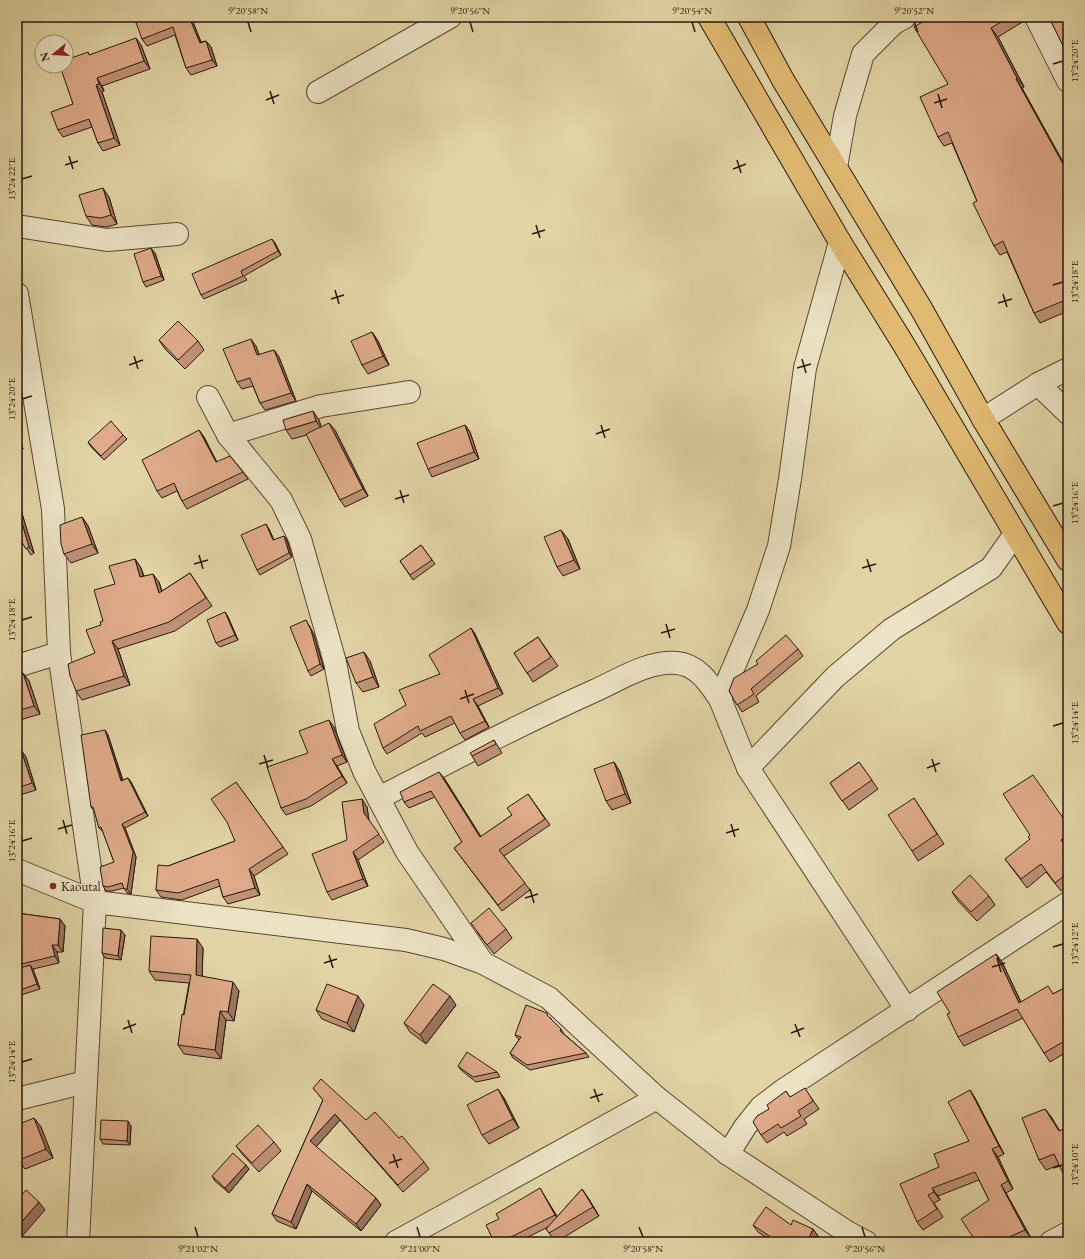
<svg xmlns="http://www.w3.org/2000/svg" width="1085" height="1259" font-family="'EB Garamond',serif">
	<rect width="100%" height="100%" fill="#e2d4a5"/>
	<filter id="stains"><feTurbulence type="fractalNoise" baseFrequency=".005" numOctaves="4"/><feColorMatrix values="0 0 0 0 .2 0 0 0 0 .09 0 0 0 0 .02 0 0 0 .5 -.17"/></filter>
	<radialGradient id="worn" r=".72"><stop offset=".6" stop-color="#630" stop-opacity="0"/><stop offset="1" stop-color="#630" stop-opacity=".3"/></radialGradient>
	<g fill="none" stroke-linecap="round" stroke-linejoin="round">
		<g stroke="#564832" stroke-width="24">
			<g id="street">
				<polyline points="1036,17 1068,81"/>
				<polyline points="318,92 450,17"/>
				<polyline points="836,167 845,116 863,54 894,23 905,17"/>
				<polyline points="17,226 107,240 177,234"/>
				<polyline points="840,242 805,368 790,479 779,546 758,610 720,699 748,768 907,1010"/>
				<polyline points="17,294 53,509 59,653 95,902 78,1242"/>
				<polyline points="1038,384 1068,413"/>
				<polyline points="208,397 228,435 281,500 300,539 335,662 348,731 364,771 407,852 483,963"/>
				<polyline points="983,419 1038,384 1068,369"/>
				<polyline points="228,435 321,406 409,392"/>
				<polyline points="17,666 59,653"/>
				<polyline points="748,768 835,677 892,629 991,568 1015,534"/>
				<path d="M379 798C450 761 521 724 594 691 619 680 649 660 677 663 698 665 709 683 720 699"/>
				<polyline points="17,870 95,902 406,940 444,949 483,963 549,998 657,1098 728,1154 847,1232 866,1242"/>
				<polyline points="17,1099 86,1082"/>
				<polyline points="728,1154 745,1127 761,1107 782,1091 1068,903"/>
				<polyline points="396,1242 657,1098"/>
				<polyline points="1051,1242 1068,1233"/>
			</g>
		</g>
		<g stroke="#27190c" stroke-width="24">
			<g id="primary">
				<polyline points="709,17 840,242 904,345 1068,623"/>
				<polyline points="749,17 783,80 922,310 983,419 1068,560"/>
			</g>
		</g>
		<use href="#street" stroke="#ece3c4" stroke-width="22"/>
		<use href="#primary" stroke="#e1ba72" stroke-width="22"/>
	</g>
	<g fill="#bf9276" stroke="#27190c">
		<polygon points="191,17 201,42 206,41 211,47 217,66 191,75 186,68 175,35 147,46 142,39"/>
		<polygon points="931,17 1024,17 1024,21 998,37 1024,87 1022,88 1068,171 1068,311 1040,323 1034,313 1007,252 1000,255 994,246 977,201 952,143 944,146 938,137 948,84"/>
		<polygon points="1068,17 1068,55 1065,50"/>
		<polygon points="141,45 150,69 102,86 104,91 102,92 120,145 103,151 98,143 92,127 63,137 58,130 73,104 90,55"/>
		<polygon points="109,197 117,224 107,227 92,225 86,216"/>
		<polygon points="275,243 281,255 244,276 247,280 204,299 201,295"/>
		<polygon points="155,253 164,280 146,287 143,282"/>
		<polygon points="372,332 378,341 389,365 368,374 362,365"/>
		<polygon points="159,340 198,341 204,350 185,369 165,349"/>
		<polygon points="256,346 259,355 274,350 279,357 296,401 265,410 260,403 253,386 242,389 237,382"/>
		<polygon points="17,413 22,431 18,433 23,449 17,450"/>
		<polygon points="319,420 321,427 335,430 368,496 345,507 340,500 307,435 292,439 286,430"/>
		<polygon points="465,425 470,432 479,459 432,477 428,469"/>
		<polygon points="199,430 204,437 217,462 243,472 248,479 187,509 182,501 177,491 162,498 157,491"/>
		<polygon points="123,435 127,439 104,460 91,447 88,442"/>
		<polygon points="17,497 34,553 31,555 17,535"/>
		<polygon points="82,517 88,526 98,553 71,563 64,554"/>
		<polygon points="269,529 274,540 287,540 292,557 260,575 257,570"/>
		<polygon points="568,539 580,569 563,576 557,567"/>
		<polygon points="421,545 435,564 413,580 400,561"/>
		<polygon points="135,559 141,568 144,576 159,582 162,591 190,573 212,606 175,631 118,649 130,685 82,700 76,691 95,653 101,625 103,621 115,584"/>
		<polygon points="225,612 228,617 238,640 220,647 216,643"/>
		<polygon points="309,625 314,635 324,669 311,676 308,671"/>
		<polygon points="471,628 475,634 503,694 478,706 489,727 465,740 460,733 455,723 425,737 422,733 387,754 383,748 406,705 440,674"/>
		<polygon points="17,633 22,644 17,646"/>
		<polygon points="538,637 558,666 533,682 514,653"/>
		<polygon points="798,649 803,656 756,696 759,702 742,712 729,691"/>
		<polygon points="370,661 379,687 363,692 356,683"/>
		<polygon points="23,673 29,681 40,714 17,721 17,675"/>
		<polygon points="334,727 347,762 337,766 347,783 311,806 286,815 281,808"/>
		<polygon points="105,730 108,735 123,780 128,778 131,782 148,816 125,828 136,857 131,894 127,893 124,888 112,891 106,891 103,886 114,862 103,832 99,828 95,812 91,807"/>
		<polygon points="494,740 502,753 478,766 472,756"/>
		<polygon points="21,750 26,757 36,790 17,796 17,752"/>
		<polygon points="614,762 620,772 631,803 612,810 606,801"/>
		<polygon points="859,762 878,789 849,810 830,783"/>
		<polygon points="444,778 481,837 512,815 528,794 550,825 504,856 530,890 502,911 454,848 462,842 435,797 409,808 404,802"/>
		<polygon points="236,782 288,854 254,876 260,895 228,904 223,897 220,886 182,900 161,897 156,890 168,866 235,841"/>
		<polygon points="914,798 944,844 918,861 912,851"/>
		<polygon points="367,807 369,821 384,842 358,860 368,886 332,900 327,892"/>
		<polygon points="1068,825 1068,886 1061,891 1046,872 1027,888 1005,859"/>
		<polygon points="952,892 989,896 995,905 977,921 958,901"/>
		<polygon points="17,913 60,919 65,926 63,952 57,952 59,963 33,969 40,989 21,995 17,990"/>
		<polygon points="506,929 512,938 494,954 477,932"/>
		<polygon points="125,935 121,960 105,958 102,953"/>
		<polygon points="203,948 202,976 239,991 234,1021 226,1020 221,1059 184,1054 178,1045 189,983 155,980 149,971"/>
		<polygon points="996,954 1002,962 1021,1002 1053,994 1068,986 1068,1051 1050,1062 1044,1053 1023,1018 964,1046 958,1037 950,1013"/>
		<polygon points="364,1005 354,1032 322,1019 316,1010"/>
		<polygon points="456,1005 426,1044 410,1032 404,1023"/>
		<polygon points="551,1018 551,1019 561,1029 564,1034 586,1053 589,1057 530,1070 513,1058 510,1053 519,1040 515,1035"/>
		<polygon points="458,1066 497,1072 500,1077 476,1082 461,1070"/>
		<polygon points="313,1088 366,1120 399,1138 424,1162 429,1169 403,1192 340,1120 316,1147 376,1198 381,1205 361,1231 312,1191 296,1229 277,1221 272,1214 323,1100"/>
		<polygon points="970,1090 975,1098 1004,1154 998,1157 1013,1189 1006,1193 1031,1238 1022,1242 965,1242 973,1237 989,1200 979,1180 938,1196 940,1200 934,1203 943,1217 923,1230 917,1222 939,1167 969,1141"/>
		<polygon points="786,1091 790,1097 810,1096 819,1109 804,1119 807,1124 787,1136 784,1132 767,1143 761,1135 769,1109"/>
		<polygon points="504,1098 519,1128 489,1144 482,1135"/>
		<polygon points="1045,1109 1052,1118 1059,1165 1046,1170 1039,1160"/>
		<polygon points="34,1118 41,1127 53,1158 25,1169 19,1160"/>
		<polygon points="131,1126 130,1145 103,1144 100,1139"/>
		<polygon points="274,1142 281,1151 259,1172 243,1155 236,1146"/>
		<polygon points="249,1169 229,1193 215,1181 212,1176"/>
		<polygon points="582,1189 599,1216 556,1242 546,1229 548,1227 518,1242 494,1242 544,1195 557,1217"/>
		<polygon points="753,1225 791,1225 813,1229 818,1236 815,1242 773,1242 758,1232"/>
	</g>
	<g fill="#9b7760" stroke="#27190c">
		<polygon points="189,17 191,17 204,50 200,43"/>
		<polygon points="991,28 998,37 1024,87 1017,78"/>
		<polygon points="136,38 141,45 150,69 144,61"/>
		<polygon points="206,41 211,47 217,66 212,60"/>
		<polygon points="97,78 102,86 104,91 99,84"/>
		<polygon points="1016,79 1022,88 1068,171 1068,173"/>
		<polygon points="96,85 102,92 120,145 114,138"/>
		<polygon points="103,188 109,197 117,224 111,215"/>
		<polygon points="272,239 275,243 281,255 278,251"/>
		<polygon points="151,248 155,253 164,280 161,276"/>
		<polygon points="372,332 378,341 389,365 383,356"/>
		<polygon points="251,339 256,346 262,362 257,355"/>
		<polygon points="274,350 279,357 296,401 291,393"/>
		<polygon points="313,411 319,420 322,430 316,421"/>
		<polygon points="17,413 22,431 17,425"/>
		<polygon points="329,423 335,430 368,496 363,489"/>
		<polygon points="465,425 470,432 479,459 474,452"/>
		<polygon points="199,430 204,437 220,469 216,462"/>
		<polygon points="17,431 18,433 23,449 19,442 17,437"/>
		<polygon points="17,497 34,553 29,547 17,506"/>
		<polygon points="82,517 88,526 98,553 92,544"/>
		<polygon points="266,524 269,529 276,545 273,540"/>
		<polygon points="561,530 568,539 580,569 574,560"/>
		<polygon points="284,536 287,540 292,557 289,553"/>
		<polygon points="135,559 141,568 146,586 140,577"/>
		<polygon points="153,574 159,582 165,602 159,593"/>
		<polygon points="225,612 228,617 238,640 235,635"/>
		<polygon points="306,620 314,635 324,669 320,664"/>
		<polygon points="471,628 475,634 503,694 498,688"/>
		<polygon points="17,633 22,644 17,636"/>
		<polygon points="112,641 118,649 130,685 124,676"/>
		<polygon points="364,652 370,661 379,687 373,677"/>
		<polygon points="23,673 29,681 40,714 34,706"/>
		<polygon points="473,699 478,706 489,727 485,721"/>
		<polygon points="329,720 334,727 347,762 342,755"/>
		<polygon points="105,730 108,735 124,786 121,781"/>
		<polygon points="21,750 26,757 36,790 32,783"/>
		<polygon points="332,759 337,766 347,783 342,776"/>
		<polygon points="614,762 620,772 631,803 625,794"/>
		<polygon points="439,772 444,778 485,843 480,837"/>
		<polygon points="128,778 131,782 148,816 145,812"/>
		<polygon points="362,799 367,807 369,821 364,813"/>
		<polygon points="122,824 125,828 136,857 131,894 127,889"/>
		<polygon points="353,852 358,860 368,886 363,879"/>
		<polygon points="249,869 254,876 260,895 255,888"/>
		<polygon points="60,919 65,926 63,952 58,945"/>
		<polygon points="121,930 125,935 121,960 118,956"/>
		<polygon points="197,939 203,948 202,984 196,975"/>
		<polygon points="52,945 57,952 59,963 55,956"/>
		<polygon points="996,954 1002,962 1025,1011 1019,1003"/>
		<polygon points="30,965 33,969 40,989 37,984"/>
		<polygon points="233,982 239,991 234,1021 228,1012"/>
		<polygon points="358,996 364,1005 354,1032 347,1023"/>
		<polygon points="450,996 456,1005 426,1044 420,1035"/>
		<polygon points="220,1011 226,1020 221,1059 215,1050"/>
		<polygon points="498,1089 504,1098 519,1128 513,1119"/>
		<polygon points="970,1090 975,1098 1004,1154 999,1146"/>
		<polygon points="1045,1109 1052,1118 1066,1141 1059,1131"/>
		<polygon points="335,1114 340,1120 315,1148 310,1141"/>
		<polygon points="34,1118 41,1127 53,1158 46,1149"/>
		<polygon points="128,1121 131,1126 130,1145 127,1141"/>
		<polygon points="992,1149 998,1157 1013,1189 1008,1181"/>
		<polygon points="246,1165 249,1169 229,1193 225,1188"/>
		<polygon points="307,1184 312,1191 296,1229 291,1222"/>
		<polygon points="1001,1185 1006,1193 1031,1238 1025,1230"/>
		<polygon points="540,1188 544,1195 560,1221 555,1215"/>
		<polygon points="932,1188 938,1196 940,1200 934,1192"/>
		<polygon points="582,1189 589,1199 599,1216 593,1207"/>
		<polygon points="376,1198 381,1205 361,1231 356,1224"/>
		<polygon points="39,1202 45,1210 17,1242 17,1227"/>
		<polygon points="813,1229 818,1236 815,1242 807,1242"/>
	</g>
	<g fill="#deaa89" stroke="#27190c">
		<polygon points="134,17 189,17 200,43 206,41 212,60 186,68 173,27 142,39"/>
		<polygon points="931,17 1009,17 991,28 1017,78 1016,79 1068,173 1068,299 1034,313 1003,241 994,246 973,203 977,201 948,132 938,137 920,97 948,84 914,27"/>
		<polygon points="1049,17 1068,17 1068,51 1067,49 1065,50"/>
		<polygon points="136,38 144,61 97,78 99,84 96,85 114,138 98,143 89,119 58,130 51,112 73,104 60,66 66,66 66,60 88,52 89,55"/>
		<polygon points="103,188 111,215 101,218 86,216 79,195"/>
		<polygon points="272,239 278,251 241,271 243,276 201,295 192,274"/>
		<polygon points="151,248 161,276 143,282 134,254"/>
		<polygon points="178,321 198,341 178,360 159,340"/>
		<polygon points="372,332 383,356 362,365 351,341"/>
		<polygon points="251,339 257,355 274,350 291,393 260,403 250,378 237,382 223,349"/>
		<polygon points="313,411 316,421 286,430 283,420"/>
		<polygon points="111,421 123,435 101,456 88,442"/>
		<polygon points="329,423 363,489 340,500 306,434"/>
		<polygon points="465,425 474,452 428,469 417,443"/>
		<polygon points="199,430 216,462 230,456 243,472 182,501 174,483 157,491 142,460"/>
		<polygon points="17,506 29,547 26,549 17,535"/>
		<polygon points="82,517 92,544 64,554 61,544 60,525"/>
		<polygon points="266,524 273,540 284,536 289,553 257,570 241,535"/>
		<polygon points="561,530 574,560 557,567 544,537"/>
		<polygon points="421,545 432,560 410,575 400,561"/>
		<polygon points="135,559 140,577 153,574 159,593 190,573 206,598 169,622 112,641 124,676 76,691 70,676 68,664 95,653 86,630 101,625 100,622 103,621 94,590 115,584 109,566"/>
		<polygon points="225,612 235,635 216,643 207,620"/>
		<polygon points="306,620 311,630 320,664 308,671 290,627"/>
		<polygon points="471,628 498,688 473,699 485,721 460,733 451,716 420,731 418,726 383,748 374,724 406,705 399,690 440,674 429,655"/>
		<polygon points="786,635 798,649 751,689 754,694 737,705 729,691 734,678 758,664 756,661"/>
		<polygon points="538,637 551,657 527,673 514,653"/>
		<polygon points="364,652 373,677 356,683 346,658"/>
		<polygon points="23,673 34,706 17,711 17,675"/>
		<polygon points="329,720 342,755 332,759 342,776 306,799 281,808 267,767 308,753 299,731"/>
		<polygon points="105,730 121,781 128,778 145,812 122,824 133,852 127,889 124,889 122,883 108,887 103,886 100,867 114,862 101,827 99,828 93,807 91,807 81,735"/>
		<polygon points="494,740 496,744 472,756 470,753"/>
		<polygon points="21,750 32,783 17,788 17,752"/>
		<polygon points="614,762 625,794 606,801 594,769"/>
		<polygon points="859,762 872,780 842,801 830,783"/>
		<polygon points="439,772 480,837 512,815 507,808 528,794 545,819 499,850 525,883 498,905 454,848 462,842 431,791 404,802 400,792"/>
		<polygon points="1033,775 1068,825 1068,835 1061,840 1068,849 1068,873 1055,883 1041,864 1021,879 1005,859 1030,839 1028,837 1030,835 1003,794"/>
		<polygon points="236,782 283,847 249,869 255,888 223,897 218,879 178,893 156,890 158,865 168,866 235,841 227,822 211,799"/>
		<polygon points="914,798 937,834 912,851 888,815"/>
		<polygon points="362,799 364,813 379,834 353,852 363,879 327,892 312,854 347,840 342,802"/>
		<polygon points="970,875 989,896 971,912 952,892"/>
		<polygon points="489,908 506,929 487,945 471,923"/>
		<polygon points="17,913 60,919 58,945 52,945 55,956 17,965"/>
		<polygon points="103,928 121,930 118,956 102,953"/>
		<polygon points="151,936 197,939 196,975 233,982 228,1012 220,1011 215,1050 178,1045 182,1014 184,1015 191,975 149,971"/>
		<polygon points="996,954 1019,1003 1048,986 1053,994 1068,986 1068,1039 1044,1053 1017,1009 958,1037 947,1014 950,1013 937,992"/>
		<polygon points="30,965 37,984 17,991 17,969"/>
		<polygon points="327,984 358,996 347,1023 316,1010"/>
		<polygon points="433,984 450,996 420,1035 404,1023"/>
		<polygon points="526,1005 547,1013 547,1015 561,1029 560,1031 586,1053 527,1065 510,1053 521,1037 515,1035"/>
		<polygon points="467,1052 497,1072 473,1077 458,1066"/>
		<polygon points="321,1079 366,1120 375,1112 399,1138 402,1136 424,1162 398,1185 335,1114 310,1141 376,1198 356,1224 307,1184 291,1222 272,1214 323,1100 313,1088"/>
		<polygon points="805,1088 813,1101 798,1111 801,1116 781,1128 778,1124 761,1135 753,1122 757,1116 769,1109 767,1105 786,1091 790,1097"/>
		<polygon points="498,1089 513,1119 482,1135 467,1105"/>
		<polygon points="970,1090 999,1146 992,1149 1008,1181 1001,1185 1025,1230 1000,1241 1000,1242 965,1242 973,1237 961,1219 989,1200 975,1172 932,1188 934,1192 928,1195 937,1209 917,1222 900,1184 939,1167 934,1154 969,1141 948,1102"/>
		<polygon points="1045,1109 1059,1131 1068,1127 1068,1184 1054,1154 1039,1160 1022,1118"/>
		<polygon points="34,1118 46,1149 19,1160 17,1156 17,1125"/>
		<polygon points="101,1120 128,1121 127,1141 100,1139"/>
		<polygon points="258,1125 274,1142 252,1163 236,1146"/>
		<polygon points="233,1153 246,1165 225,1188 212,1176"/>
		<polygon points="540,1188 555,1215 501,1242 494,1242 486,1225 499,1219 496,1214"/>
		<polygon points="582,1189 593,1207 549,1233 546,1229"/>
		<polygon points="26,1190 39,1202 17,1227 17,1201"/>
		<polygon points="766,1207 791,1225 793,1220 813,1229 807,1242 778,1242 753,1225"/>
	</g>
	<path fill="none" stroke="#27190c" stroke-width="1.5" d="M248 22 251 32M470 22 473 32M692 22 695 32M914 22 918 32M1053 64 1063 61M270 91 274 104M938 94 942 108M266 100 279 95M934 103 947 99M69 156 73 169M737 160 741 173M65 165 78 161M733 169 746 164M22 179 32 176M536 225 540 238M532 234 545 230M1053 285 1063 282M335 290 339 304M1003 294 1007 307M331 299 344 295M998 303 1012 299M134 356 138 369M802 359 806 373M129 365 143 360M797 368 811 364M22 399 32 396M601 425 605 438M596 434 610 429M400 490 404 503M395 499 409 495M1053 506 1063 503M199 555 203 569M867 559 871 572M194 564 208 560M862 568 876 564M22 620 32 617M666 624 670 638M661 633 675 629M465 690 469 703M460 699 474 694M1053 726 1063 723M264 755 268 768M932 759 936 772M259 764 273 760M927 768 940 763M63 820 67 834M731 824 735 837M58 829 72 825M726 833 739 829M22 841 32 838M530 889 534 903M525 898 538 894M1053 947 1063 944M329 955 333 968M997 958 1001 972M324 963 337 959M992 967 1005 963M128 1020 132 1033M795 1024 800 1037M123 1029 136 1024M791 1033 804 1028M22 1062 32 1059M594 1089 599 1102M590 1098 603 1094M393 1154 398 1168M389 1163 402 1159M1053 1168 1063 1165M195 1227 198 1237M417 1227 420 1237M639 1227 643 1237M862 1227 865 1237"/>
	<circle fill="#8f2418" stroke="#ece3c4" stroke-width="1.5" cx="53" cy="886" r="4"/>
	<g text-anchor="middle" stroke-width="3" stroke-linejoin="round" paint-order="stroke">
		<g font-size="13" fill="#27190c" stroke="#ece3c4" text-anchor="start">
			<text x="61" y="891">Kaoutal</text>
		</g>
	</g>
	<rect width="1085" height="1259" fill="none" stroke="#e2d4a5" stroke-width="44"/>
	<g transform="translate(54 54) rotate(252)"><circle r="19" fill="#ece3c4" stroke="#9d927a"/>
	<path d="M0-3L7 15L0 10L-7 15Z" fill="#8f2418"/>
	<text y="-6" font-size="11" font-weight="bold" text-anchor="middle" fill="#27190c">N</text>
	</g>
	<rect x="22" y="22" width="1041" height="1215" fill="none" stroke="#27190c" stroke-width="1.5"/>
	<g font-size="10" text-anchor="middle" fill="#27190c">
		<text x="248" y="14">9°20'58"N</text>
		<text x="470" y="14">9°20'56"N</text>
		<text x="692" y="14">9°20'54"N</text>
		<text x="914" y="14">9°20'52"N</text>
		<text transform="translate(1074 61) rotate(-90)" y="4">13°24'20"E</text>
		<text transform="translate(11 179) rotate(-90)" y="4">13°24'22"E</text>
		<text transform="translate(1074 282) rotate(-90)" y="4">13°24'18"E</text>
		<text transform="translate(11 399) rotate(-90)" y="4">13°24'20"E</text>
		<text transform="translate(1074 503) rotate(-90)" y="4">13°24'16"E</text>
		<text transform="translate(11 620) rotate(-90)" y="4">13°24'18"E</text>
		<text transform="translate(1074 723) rotate(-90)" y="4">13°24'14"E</text>
		<text transform="translate(11 841) rotate(-90)" y="4">13°24'16"E</text>
		<text transform="translate(1074 944) rotate(-90)" y="4">13°24'12"E</text>
		<text transform="translate(11 1062) rotate(-90)" y="4">13°24'14"E</text>
		<text transform="translate(1074 1165) rotate(-90)" y="4">13°24'10"E</text>
		<text x="198" y="1252">9°21'02"N</text>
		<text x="420" y="1252">9°21'00"N</text>
		<text x="643" y="1252">9°20'58"N</text>
		<text x="865" y="1252">9°20'56"N</text>
	</g>
	<rect width="100%" height="100%" filter="url(#stains)"/>
	<rect width="100%" height="100%" fill="url(#worn)"/>
</svg>
